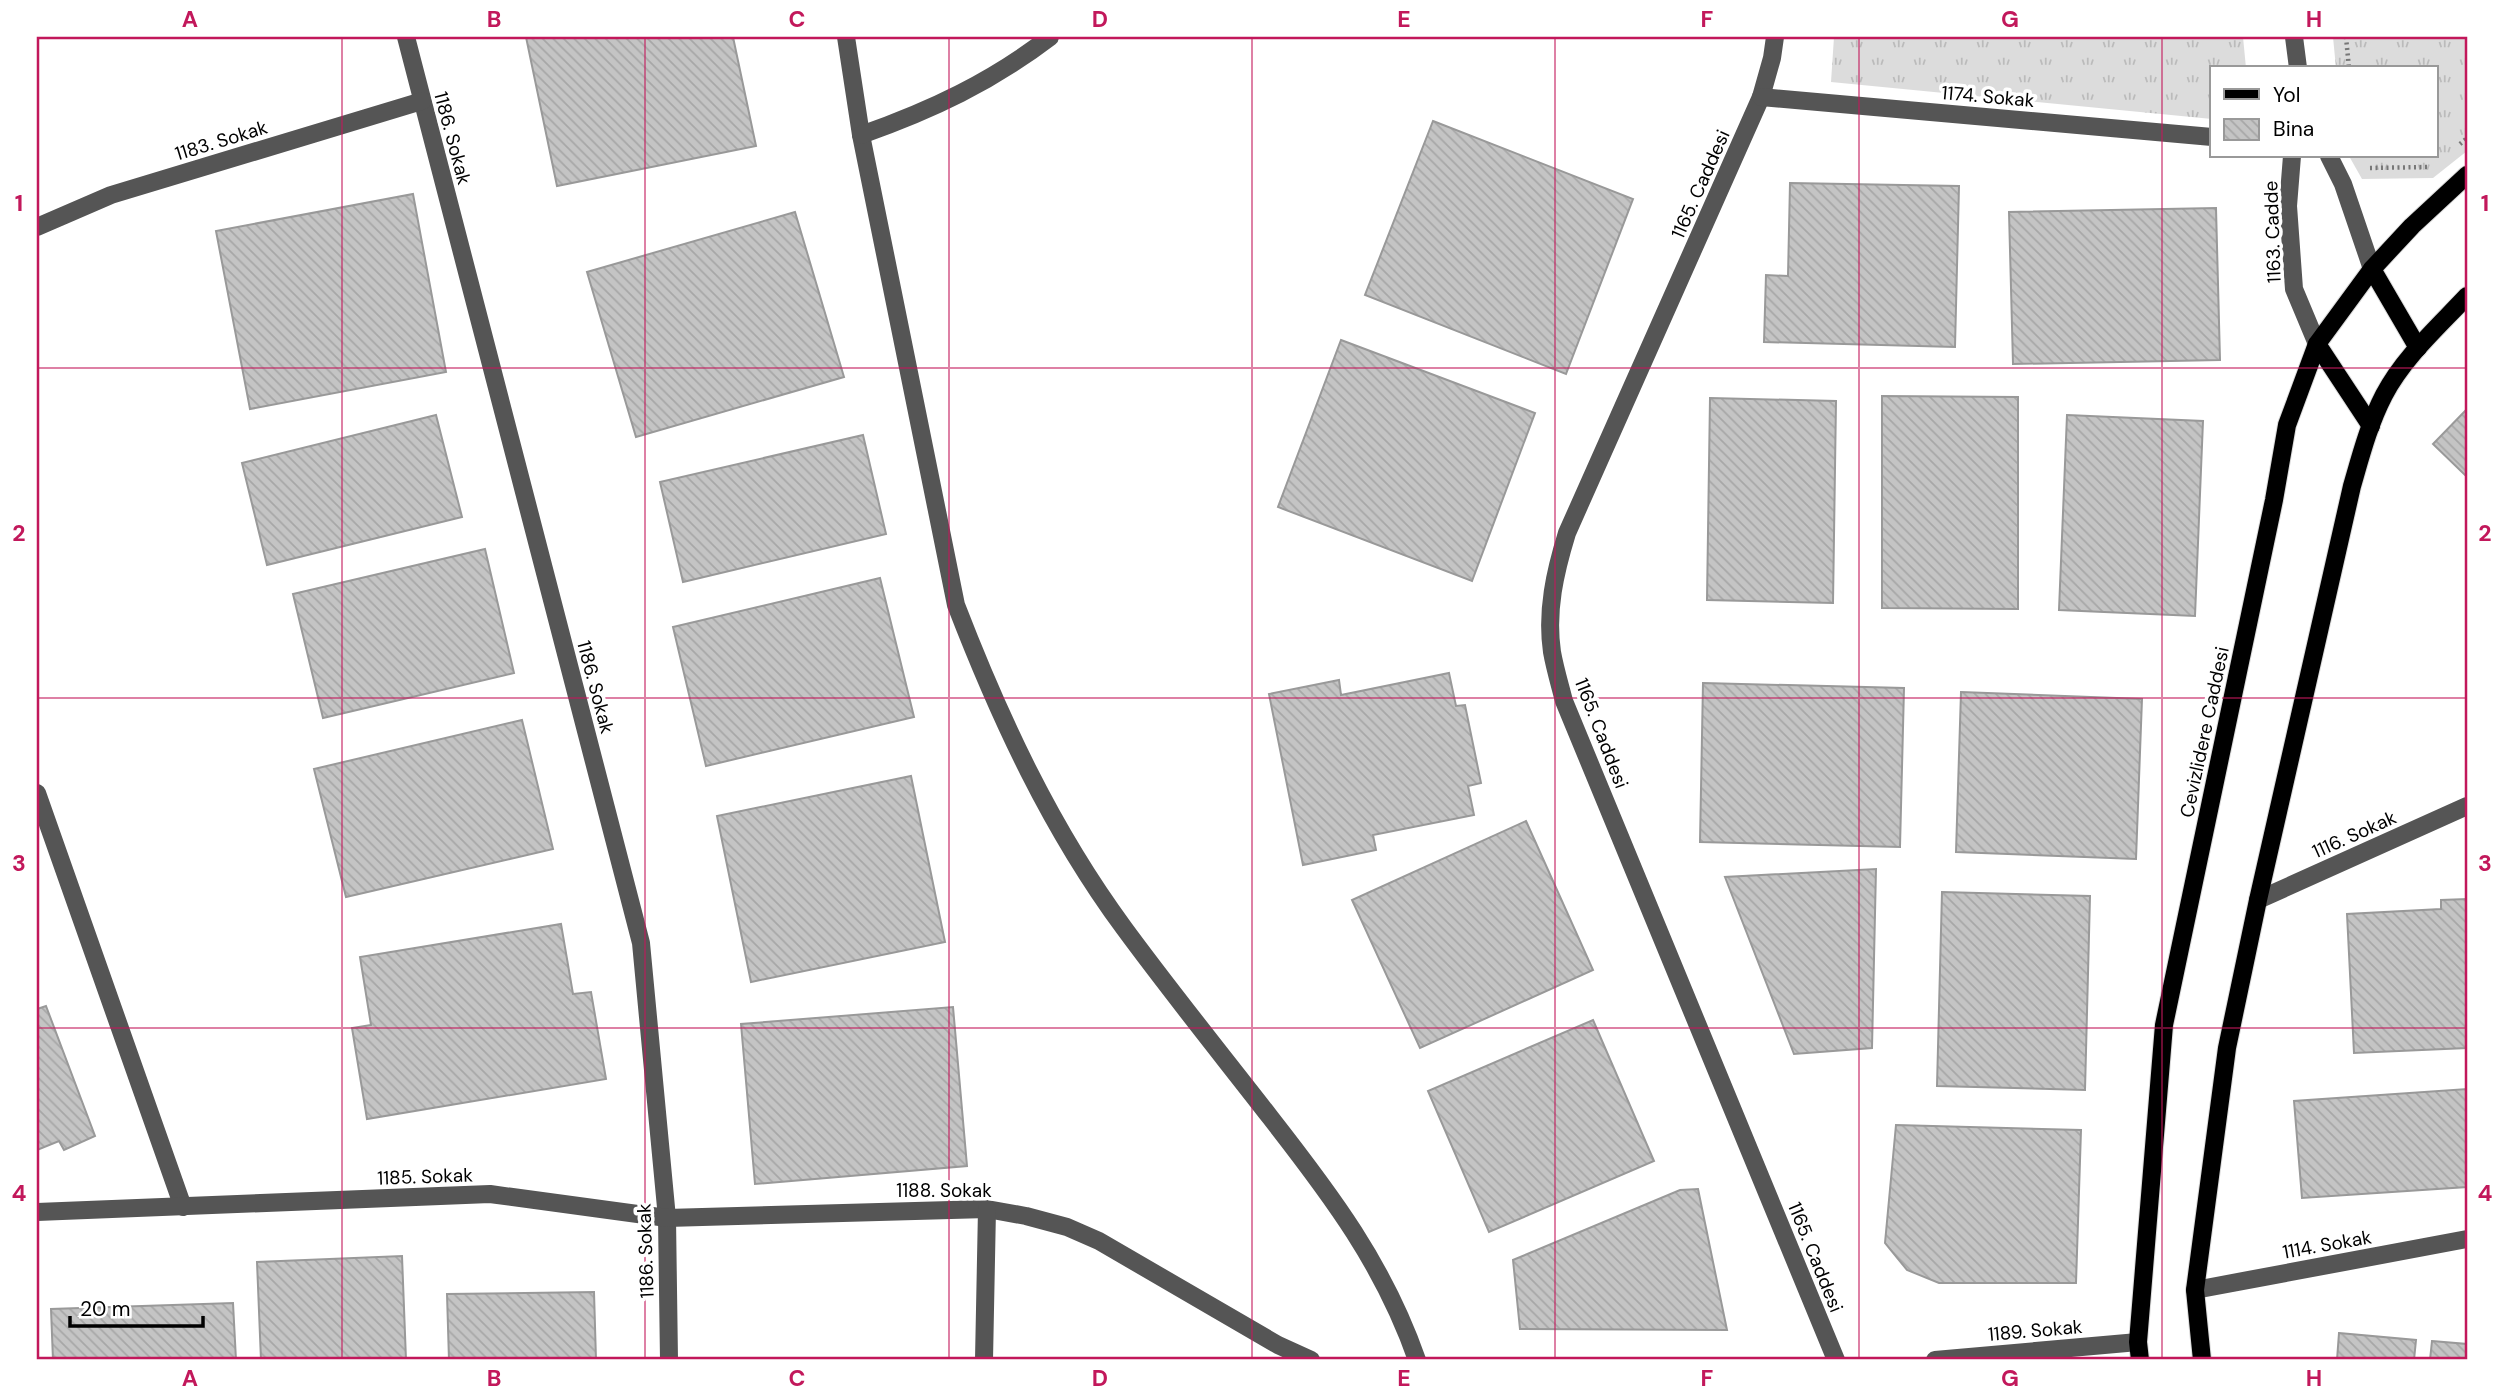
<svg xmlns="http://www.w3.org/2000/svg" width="2504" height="1397" font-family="'DM Sans',sans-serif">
	<defs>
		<pattern id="grass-tufts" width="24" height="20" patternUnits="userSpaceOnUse" patternTransform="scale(1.75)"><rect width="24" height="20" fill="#dcdcdc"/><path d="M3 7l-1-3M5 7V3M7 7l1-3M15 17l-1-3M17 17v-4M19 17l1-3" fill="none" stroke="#bbb"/></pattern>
		<pattern id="building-back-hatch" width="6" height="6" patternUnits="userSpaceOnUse" patternTransform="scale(1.75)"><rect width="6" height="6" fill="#c4c4c4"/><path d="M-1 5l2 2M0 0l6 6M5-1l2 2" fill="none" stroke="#a7a7a7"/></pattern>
	</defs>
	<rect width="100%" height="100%" fill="#fff"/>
	<g fill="url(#grass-tufts)">
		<polygon points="1834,37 2243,37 2246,68 2212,68 2212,119 1831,82"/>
		<polygon points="2333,37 2467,37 2467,151 2433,178 2362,179 2349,156 2436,156 2436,68 2336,68"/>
	</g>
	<g fill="url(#building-back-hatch)" stroke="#999" stroke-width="2">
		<polygon points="526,37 733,37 756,146 557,186"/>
		<polygon points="1433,121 1633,199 1566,374 1365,295"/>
		<polygon points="1790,183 1959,186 1955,347 1764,342 1766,275 1788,276"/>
		<polygon points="413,194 446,372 250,409 216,231"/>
		<polygon points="2216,208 2220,360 2013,364 2009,212"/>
		<polygon points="795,212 844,377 636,437 587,272"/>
		<polygon points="1341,340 1535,413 1472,581 1278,507"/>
		<polygon points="1882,396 2018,397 2018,609 1882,608"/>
		<polygon points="1710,398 1836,401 1833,603 1707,600"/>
		<polygon points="2467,409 2467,477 2433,444"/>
		<polygon points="436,415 462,517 267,565 242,463"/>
		<polygon points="2067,415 2203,421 2195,616 2059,610"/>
		<polygon points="863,435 886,534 683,582 660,482"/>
		<polygon points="485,549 514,673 323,718 293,594"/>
		<polygon points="880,578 914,717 706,766 673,627"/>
		<polygon points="1449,673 1456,706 1465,705 1481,783 1468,786 1474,815 1373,835 1376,850 1303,865 1269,694 1339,680 1341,695"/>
		<polygon points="1703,683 1904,688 1900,847 1700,842"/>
		<polygon points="1961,692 2142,699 2136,859 1956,852"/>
		<polygon points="522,720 553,849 346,897 314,769"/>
		<polygon points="911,776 945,942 751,982 717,816"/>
		<polygon points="1526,821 1593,970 1420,1048 1352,900"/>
		<polygon points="1876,869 1872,1048 1794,1054 1725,877"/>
		<polygon points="1942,892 2090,896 2085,1090 1937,1086"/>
		<polygon points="2467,899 2467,1048 2354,1053 2347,914 2441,909 2441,900"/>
		<polygon points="561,924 573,994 591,992 606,1079 367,1119 352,1028 371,1025 360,957"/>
		<polygon points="46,1006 95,1136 64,1150 59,1141 37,1150 37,1009"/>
		<polygon points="953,1007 967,1166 755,1184 741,1024"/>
		<polygon points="1593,1020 1654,1161 1489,1232 1428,1091"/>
		<polygon points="2467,1089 2467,1187 2302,1198 2294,1101"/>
		<polygon points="1896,1125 2081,1130 2076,1283 1939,1283 1907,1270 1885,1243"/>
		<polygon points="1698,1189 1727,1330 1520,1329 1513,1260 1680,1190"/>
		<polygon points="402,1256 406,1360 261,1360 257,1262"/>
		<polygon points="594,1292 596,1360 449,1360 447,1294"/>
		<polygon points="233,1303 236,1360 53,1360 51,1309"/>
		<polygon points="2339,1333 2416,1340 2414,1360 2337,1360"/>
		<polygon points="2432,1341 2467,1344 2467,1360 2430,1360"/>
	</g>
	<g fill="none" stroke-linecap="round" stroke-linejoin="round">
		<g stroke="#dbdbdb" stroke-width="20">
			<g id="major">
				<polyline points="2372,269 2418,348"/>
				<polyline points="2317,344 2371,426"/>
				<polyline points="2140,1360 2138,1342 2164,1025 2274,500 2287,425 2317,344 2372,269 2412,226 2467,175"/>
				<path d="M2202 1360 2195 1290 2227 1048 2258 900 2352 486C2361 455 2369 424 2384 395 2404 357 2438 327 2467 296"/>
			</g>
		</g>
		<g stroke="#777" stroke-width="4.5" stroke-dasharray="2 3.5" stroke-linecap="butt">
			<polyline points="2346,37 2349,68"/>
			<polyline points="2460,144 2467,138"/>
			<polyline points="2370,168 2428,167"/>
		</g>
		<g stroke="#555" stroke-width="18">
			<polyline points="406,37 641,943 667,1218 669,1360"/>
			<path d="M846 37 861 135 956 605C1000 719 1051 829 1124 928 1171 992 1221 1054 1270 1117 1331 1195 1384 1265 1417 1360"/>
			<path d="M1775 37 1772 58 1761 97 1567 533C1555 572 1546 611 1552 652 1555 669 1560 685 1564 701L1836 1360"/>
			<polyline points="2294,37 2298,68"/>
			<polyline points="1761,97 2212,137"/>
			<path d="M861 135C932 110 991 82 1050 37"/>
			<polyline points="2292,156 2288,206 2294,289 2317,344"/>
			<polyline points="2329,156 2343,184 2372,269"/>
			<polyline points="37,227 111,195 422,101"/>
			<polyline points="37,793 183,1207"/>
			<polyline points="2258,900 2467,806"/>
			<polyline points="37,1212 490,1194 667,1218 987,1209 1026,1216 1067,1227 1099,1241 1278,1345 1311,1360"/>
			<polyline points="2195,1290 2467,1239"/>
			<polyline points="984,1360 987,1209"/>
			<polyline points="1935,1360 2138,1342"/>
		</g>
		<use href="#major" stroke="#000" stroke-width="18"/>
	</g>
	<path fill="none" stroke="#c2185b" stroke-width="2" stroke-opacity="0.55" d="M342 37V1360M645 37V1360M949 37V1360M1252 37V1360M1555 37V1360M1859 37V1360M2162 37V1360M37 368H2467M37 698H2467M37 1028H2467"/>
	<g text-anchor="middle" stroke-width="7" stroke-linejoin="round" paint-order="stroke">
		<g font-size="19" fill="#000" stroke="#fff">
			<text transform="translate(1988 96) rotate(5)" y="7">1174. Sokak</text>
			<text transform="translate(453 138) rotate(75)" y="7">1186. Sokak</text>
			<text transform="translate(221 140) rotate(-17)" y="7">1183. Sokak</text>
			<text transform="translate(1700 184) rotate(-66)" y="7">1165. Caddesi</text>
			<text transform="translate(2272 232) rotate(-92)" y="7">1163. Cadde</text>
			<text transform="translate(596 687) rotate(75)" y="7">1186. Sokak</text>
			<text transform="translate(2204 732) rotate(-78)" y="7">Cevizlidere Caddesi</text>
			<text transform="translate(1602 733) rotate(69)" y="7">1165. Caddesi</text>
			<text transform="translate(2354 834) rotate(-24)" y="7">1116. Sokak</text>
			<text transform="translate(425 1176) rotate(-2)" y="7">1185. Sokak</text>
			<text x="944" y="1197">1188. Sokak</text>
			<text transform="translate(2327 1244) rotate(-10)" y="7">1114. Sokak</text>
			<text transform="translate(645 1251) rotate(-92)" y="7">1186. Sokak</text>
			<text transform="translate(1816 1257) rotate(68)" y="7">1165. Caddesi</text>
			<text transform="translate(2035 1330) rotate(-5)" y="7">1189. Sokak</text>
		</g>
	</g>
	<rect width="2504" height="1397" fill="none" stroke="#ffffff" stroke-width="77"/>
	<rect x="2210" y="66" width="228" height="91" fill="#ffffff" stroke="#999999" stroke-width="2"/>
	<rect x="2224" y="89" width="35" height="10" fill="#000000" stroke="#999999" stroke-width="2"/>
	<text x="2273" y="102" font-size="21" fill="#000000">Yol</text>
	<rect x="2224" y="119" width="35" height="21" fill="url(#building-back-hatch)" stroke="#999999" stroke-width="2"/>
	<text x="2273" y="136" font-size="21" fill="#000000">Bina</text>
	<path d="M70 1316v10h133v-10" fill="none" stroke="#000000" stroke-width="3.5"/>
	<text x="80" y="1316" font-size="21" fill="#000000" stroke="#ffffff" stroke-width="5" paint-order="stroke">20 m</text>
	<rect x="38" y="38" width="2428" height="1320" fill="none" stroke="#c2185b" stroke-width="2.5"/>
	<g font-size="23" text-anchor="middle" font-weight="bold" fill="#c2185b">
		<text x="190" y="27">A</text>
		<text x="494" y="27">B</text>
		<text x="797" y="27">C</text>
		<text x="1100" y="27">D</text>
		<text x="1404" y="27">E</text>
		<text x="1707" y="27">F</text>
		<text x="2010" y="27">G</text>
		<text x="2314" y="27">H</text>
		<text x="19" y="211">1</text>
		<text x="2485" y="211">1</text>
		<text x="19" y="541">2</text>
		<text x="2485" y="541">2</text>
		<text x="19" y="871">3</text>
		<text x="2485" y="871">3</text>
		<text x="19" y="1201">4</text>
		<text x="2485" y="1201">4</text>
		<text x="190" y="1386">A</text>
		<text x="494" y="1386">B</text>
		<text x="797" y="1386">C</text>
		<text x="1100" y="1386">D</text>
		<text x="1404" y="1386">E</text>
		<text x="1707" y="1386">F</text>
		<text x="2010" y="1386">G</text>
		<text x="2314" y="1386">H</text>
	</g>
</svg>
